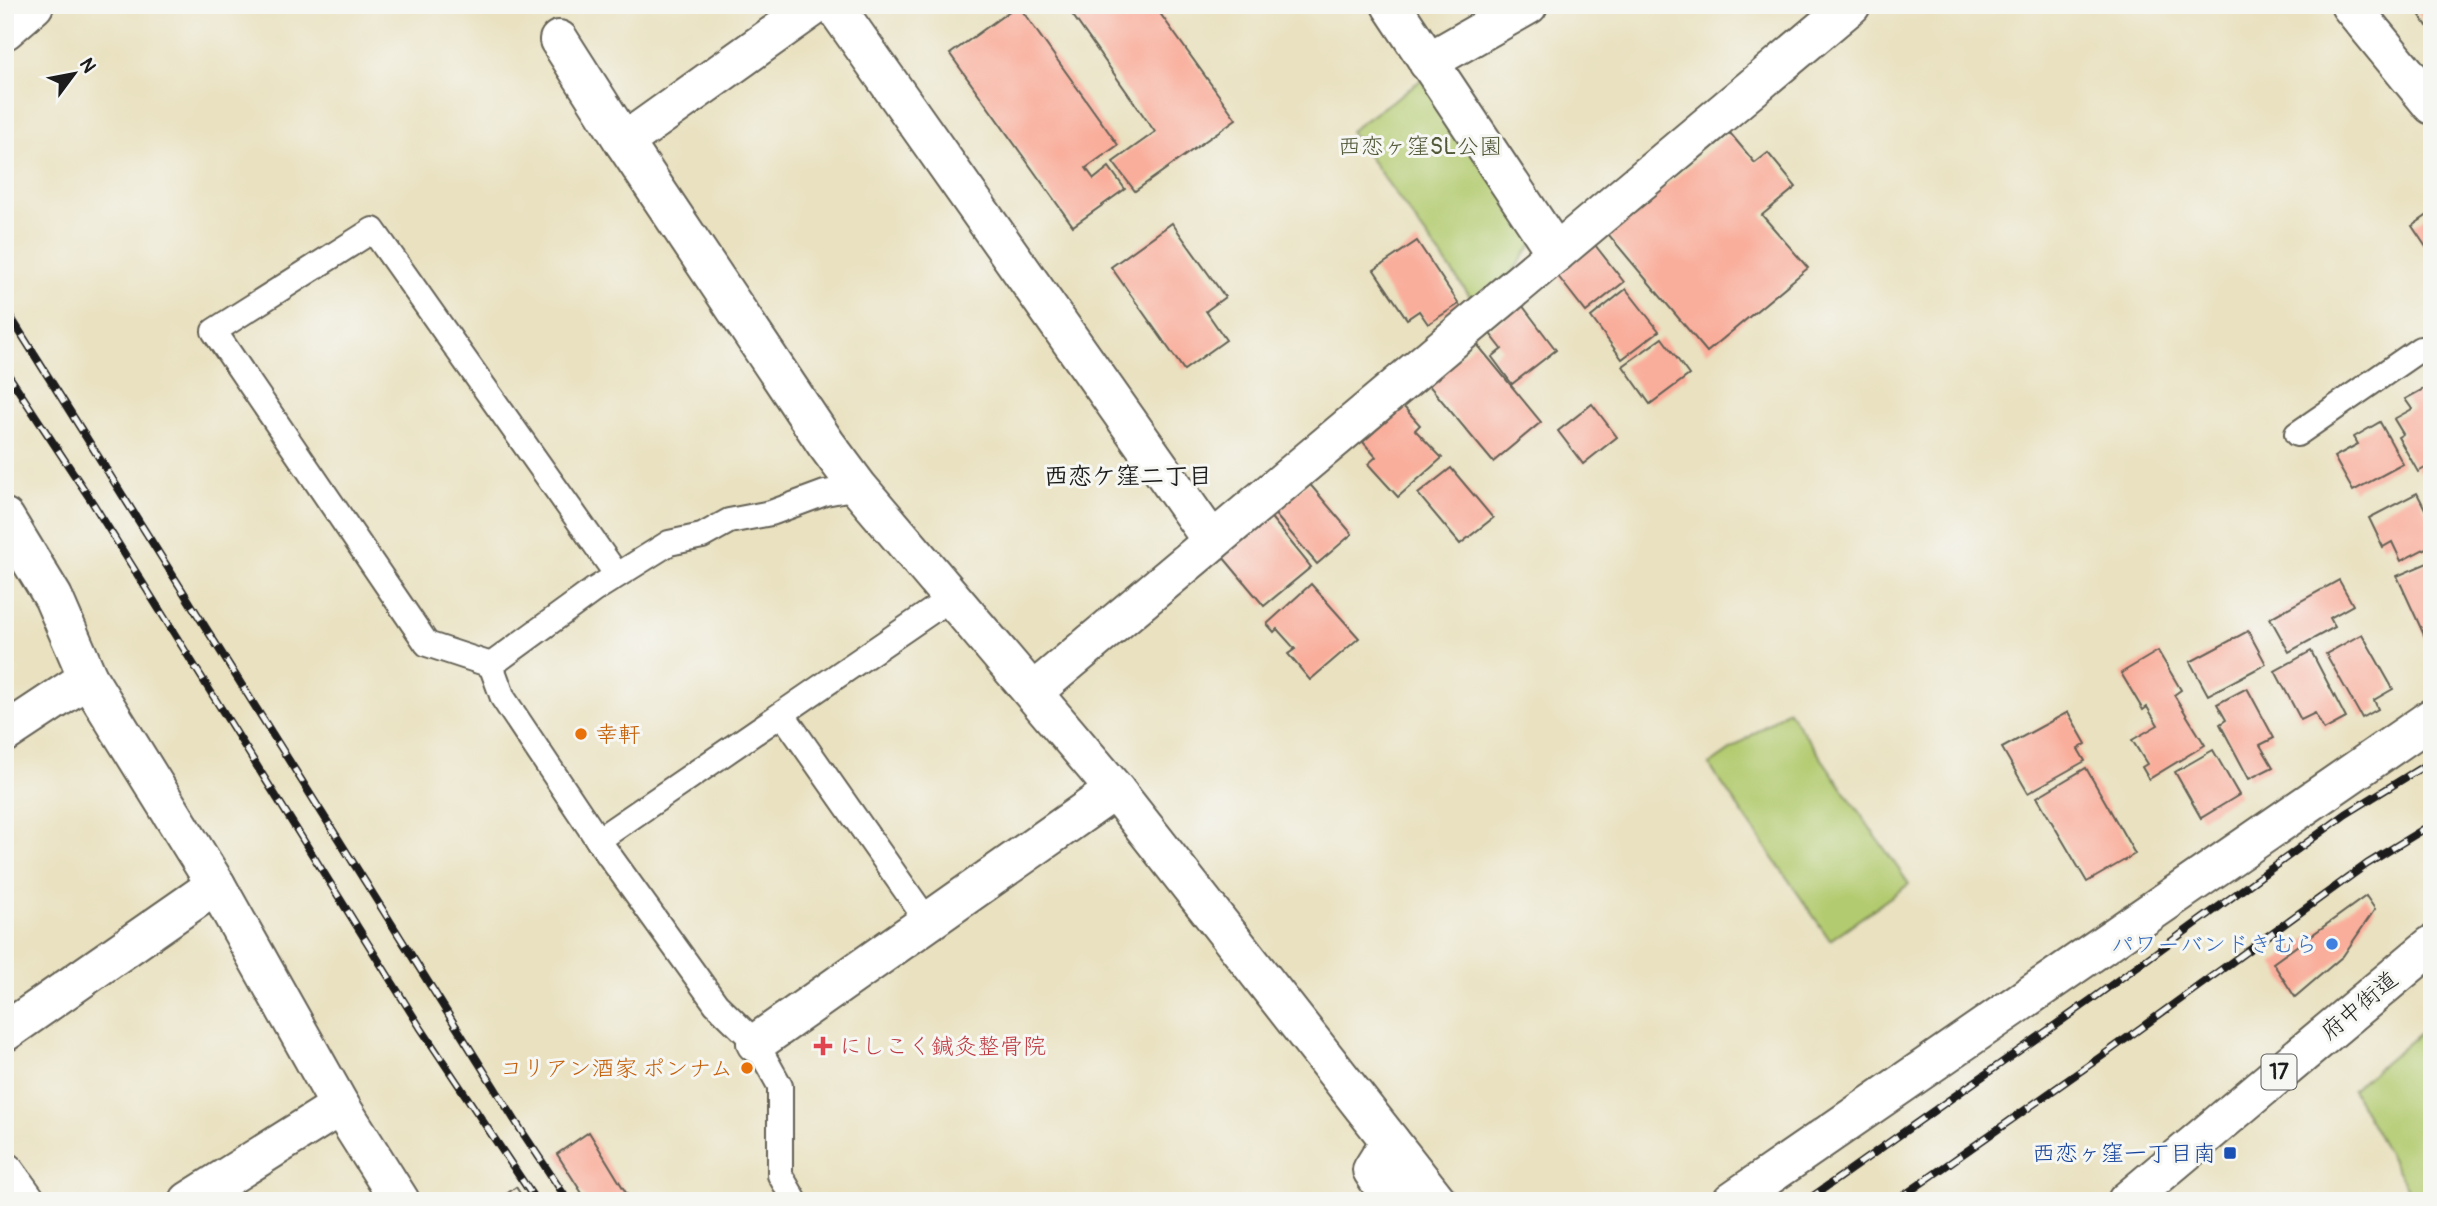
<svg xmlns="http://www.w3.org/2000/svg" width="2437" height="1206" font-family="Pangolin,'Klee One',sans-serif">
	<rect width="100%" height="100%" fill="#f6f6f2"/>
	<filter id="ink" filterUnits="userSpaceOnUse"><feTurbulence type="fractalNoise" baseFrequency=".0143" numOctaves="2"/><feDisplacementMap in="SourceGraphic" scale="14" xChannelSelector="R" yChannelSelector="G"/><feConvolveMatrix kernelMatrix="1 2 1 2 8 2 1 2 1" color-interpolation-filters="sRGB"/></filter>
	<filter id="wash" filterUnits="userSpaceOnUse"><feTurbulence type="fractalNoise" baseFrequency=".00686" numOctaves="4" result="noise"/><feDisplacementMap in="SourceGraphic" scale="28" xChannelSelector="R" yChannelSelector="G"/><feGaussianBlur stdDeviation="1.57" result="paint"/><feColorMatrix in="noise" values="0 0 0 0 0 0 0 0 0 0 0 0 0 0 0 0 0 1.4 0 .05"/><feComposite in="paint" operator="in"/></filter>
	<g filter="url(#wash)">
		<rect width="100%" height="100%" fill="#e9e1c0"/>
		<g fill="#b3cb70" stroke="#687446" stroke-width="2">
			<polygon points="1434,71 1541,232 1483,314 1350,131"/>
			<polygon points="1788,710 1909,884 1830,940 1709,765"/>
			<polygon points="2432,1023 2432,1201 2415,1201 2352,1090"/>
		</g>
		<g id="blocks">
			<g fill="#f9ae9b">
				<polygon points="944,5 958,5 948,12"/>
				<polygon points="1018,5 1118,145 1086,168 1094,179 1109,167 1125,189 1073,226 950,54"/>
				<polygon points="1069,5 1154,5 1236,119 1135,191 1113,162 1155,132 1067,7"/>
				<polygon points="2413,5 2432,5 2432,22 2427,26"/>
				<polygon points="1730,133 1755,163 1768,153 1796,187 1762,215 1808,268 1707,352 1608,234"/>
				<polygon points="2432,212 2432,256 2412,226"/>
				<polygon points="1172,223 1225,297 1206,311 1226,340 1184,370 1111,267"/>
				<polygon points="1417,241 1459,304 1428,324 1419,311 1407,319 1374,270"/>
				<polygon points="1595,245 1624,282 1586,312 1557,275"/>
				<polygon points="1626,289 1659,331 1622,359 1591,317"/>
				<polygon points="1522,305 1556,350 1512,384 1492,357 1502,349 1488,331"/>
				<polygon points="1662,338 1689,375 1650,404 1623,366"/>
				<polygon points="1476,343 1541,422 1493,462 1427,383"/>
				<polygon points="2425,388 2432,399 2432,464 2418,472 2398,437 2403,434 2394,419 2412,409 2405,399"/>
				<polygon points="1592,404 1617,437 1583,464 1558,431"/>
				<polygon points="1403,406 1420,425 1415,430 1442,458 1398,497 1368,464 1376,457 1363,442"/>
				<polygon points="2380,422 2403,464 2353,491 2334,457 2358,444 2354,437"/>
				<polygon points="1451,468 1493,518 1460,544 1418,494"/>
				<polygon points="1308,482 1352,534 1317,564 1273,512"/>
				<polygon points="2417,493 2432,523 2432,545 2401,561 2392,542 2383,547 2369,518"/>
				<polygon points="1269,515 1311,567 1264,606 1223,557"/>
				<polygon points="2432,561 2432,644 2429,646 2397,576"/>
				<polygon points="2339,580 2353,605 2330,618 2335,627 2289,652 2270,618"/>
				<polygon points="1311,584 1359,638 1310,680 1288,654 1295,649 1277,629 1274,632 1267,624"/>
				<polygon points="2248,631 2266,664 2208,695 2190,662"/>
				<polygon points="2362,634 2393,689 2374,700 2378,709 2362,718 2326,654"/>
				<polygon points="2158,651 2181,690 2174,695 2205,745 2149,779 2142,767 2147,764 2132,740 2158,725 2147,707 2143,710 2121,673"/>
				<polygon points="2311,651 2346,718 2324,730 2315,713 2301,720 2275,671"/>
				<polygon points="2247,688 2274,738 2260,745 2273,767 2249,779 2220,724 2226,720 2217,704"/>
				<polygon points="2068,712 2086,744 2078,749 2085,761 2028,793 2002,748"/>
				<polygon points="2213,750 2239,795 2201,818 2175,772"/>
				<polygon points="2086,768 2135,854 2087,882 2037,797"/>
				<polygon points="2366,896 2375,909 2343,956 2295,997 2273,963"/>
				<polygon points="589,1132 631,1201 587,1201 557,1154"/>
				<polygon points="516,1187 525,1201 497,1201"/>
			</g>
		</g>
	</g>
	<g filter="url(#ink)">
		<use href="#blocks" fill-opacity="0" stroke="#646155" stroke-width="2"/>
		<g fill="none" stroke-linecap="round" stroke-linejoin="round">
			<g stroke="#646155" stroke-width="28">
				<g id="service">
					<polyline points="2297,434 2420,349"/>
					<polyline points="491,665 427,644 214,331 373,230 617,575"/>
					<polyline points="491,665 503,698 598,840 716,1004 756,1043 780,1086 780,1175 795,1201"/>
					<polyline points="491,665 594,590 669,543 702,536 729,521 771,513 825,493 858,487"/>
					<polyline points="783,715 928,922"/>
					<polyline points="598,840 952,597"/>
				</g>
			</g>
			<g stroke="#646155" stroke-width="42">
				<g id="minor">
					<polyline points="834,5 1212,541"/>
					<polyline points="1391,5 1556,253"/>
					<polyline points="2350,5 2432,105"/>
					<polyline points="5,30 34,5"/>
					<polyline points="559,40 624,142 826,444 858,487 1115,790 1437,1201"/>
					<polyline points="1428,62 1528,5"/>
					<polyline points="624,142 816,5"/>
					<polyline points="5,518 53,597 88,678 216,885 340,1106 400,1201"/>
					<polyline points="1033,692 1851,5"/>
					<polyline points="5,733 88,678"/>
					<polyline points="5,1032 216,885"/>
					<polyline points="756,1043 1115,790"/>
					<polyline points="1390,1141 1372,1170 1392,1201"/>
					<polyline points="5,1172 26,1201"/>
					<polyline points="189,1201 340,1106"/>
					<polyline points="1732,1201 2432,718"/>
				</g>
			</g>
			<g stroke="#646155" stroke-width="42">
				<polyline id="primary" points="2127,1201 2432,945"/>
			</g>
			<use href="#service" stroke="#fff" stroke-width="24"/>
			<use href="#minor" stroke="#fff" stroke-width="38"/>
			<use href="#primary" stroke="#fff" stroke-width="38"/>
			<g stroke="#1c1c1c" stroke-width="8">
				<g id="rail">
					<polyline points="5,308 521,1130 568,1201"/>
					<polyline points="5,370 89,497 420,1027 536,1201"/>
					<polyline points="1806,1201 2095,997 2346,814 2432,761"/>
					<polyline points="1896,1201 2109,1051 2367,864 2432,824"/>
				</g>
			</g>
			<use href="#rail" stroke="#f6f6f2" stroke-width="5" stroke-dasharray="16" stroke-linecap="butt"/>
		</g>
	</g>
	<g fill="#e8710a" stroke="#f6f6f2" stroke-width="2.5">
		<circle cx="581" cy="734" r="7"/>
		<circle cx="747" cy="1068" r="7"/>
	</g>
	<circle fill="#3f7fe0" stroke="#f6f6f2" stroke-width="2.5" cx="2332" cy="944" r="7"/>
	<path fill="#e0444e" stroke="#f6f6f2" stroke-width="2.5" d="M819.5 1035.5h7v7h7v7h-7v7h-7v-7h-7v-7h7z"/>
	<rect fill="#1a4fb4" stroke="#f6f6f2" stroke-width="2.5" x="2223" y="1146" width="14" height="14" rx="3.5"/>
	<g text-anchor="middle" stroke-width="6" stroke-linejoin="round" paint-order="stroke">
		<rect fill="#f6f6f2" stroke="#5d5d5c" stroke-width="2" x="2261.5" y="1054.5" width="35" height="35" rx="5"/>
		<g font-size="21" font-weight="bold" fill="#1c1c1c">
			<text x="2279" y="1079">17</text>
		</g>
		<g font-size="23" fill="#515939" stroke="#f6f6f2">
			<text x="1420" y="154">西恋ヶ窪SL公園</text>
		</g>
		<g font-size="23" fill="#c56008" stroke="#f6f6f2" text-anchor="start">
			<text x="595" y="742">幸軒</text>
			<text x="733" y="1076" text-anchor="end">コリアン酒家 ポンナム</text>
		</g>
		<g font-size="23" fill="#366cbe" stroke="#f6f6f2" text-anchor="end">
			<text x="2318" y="952">パワーバンドきむら</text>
		</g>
		<g font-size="23" fill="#1c1c1c" stroke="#f6f6f2">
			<text transform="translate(2359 1005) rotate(-40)" y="8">府中街道</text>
		</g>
		<g font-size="23" fill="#be3a42" stroke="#f6f6f2" text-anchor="start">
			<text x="839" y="1054">にしこく鍼灸整骨院</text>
		</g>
		<g font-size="23" fill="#164399" stroke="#f6f6f2" text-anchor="end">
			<text x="2216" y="1161">西恋ヶ窪一丁目南</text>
		</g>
		<g font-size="24" font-weight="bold" fill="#1c1c1c" stroke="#f6f6f2">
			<text x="1128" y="484">西恋ケ窪二丁目</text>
		</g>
	</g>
	<rect width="2437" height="1206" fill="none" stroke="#f6f6f2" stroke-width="28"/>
	<g transform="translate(74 74) rotate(58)" stroke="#f6f6f2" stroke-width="5" paint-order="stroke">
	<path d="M0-5L12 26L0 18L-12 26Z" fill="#1c1c1c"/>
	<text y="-10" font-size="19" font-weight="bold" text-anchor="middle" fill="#1c1c1c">N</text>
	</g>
</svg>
